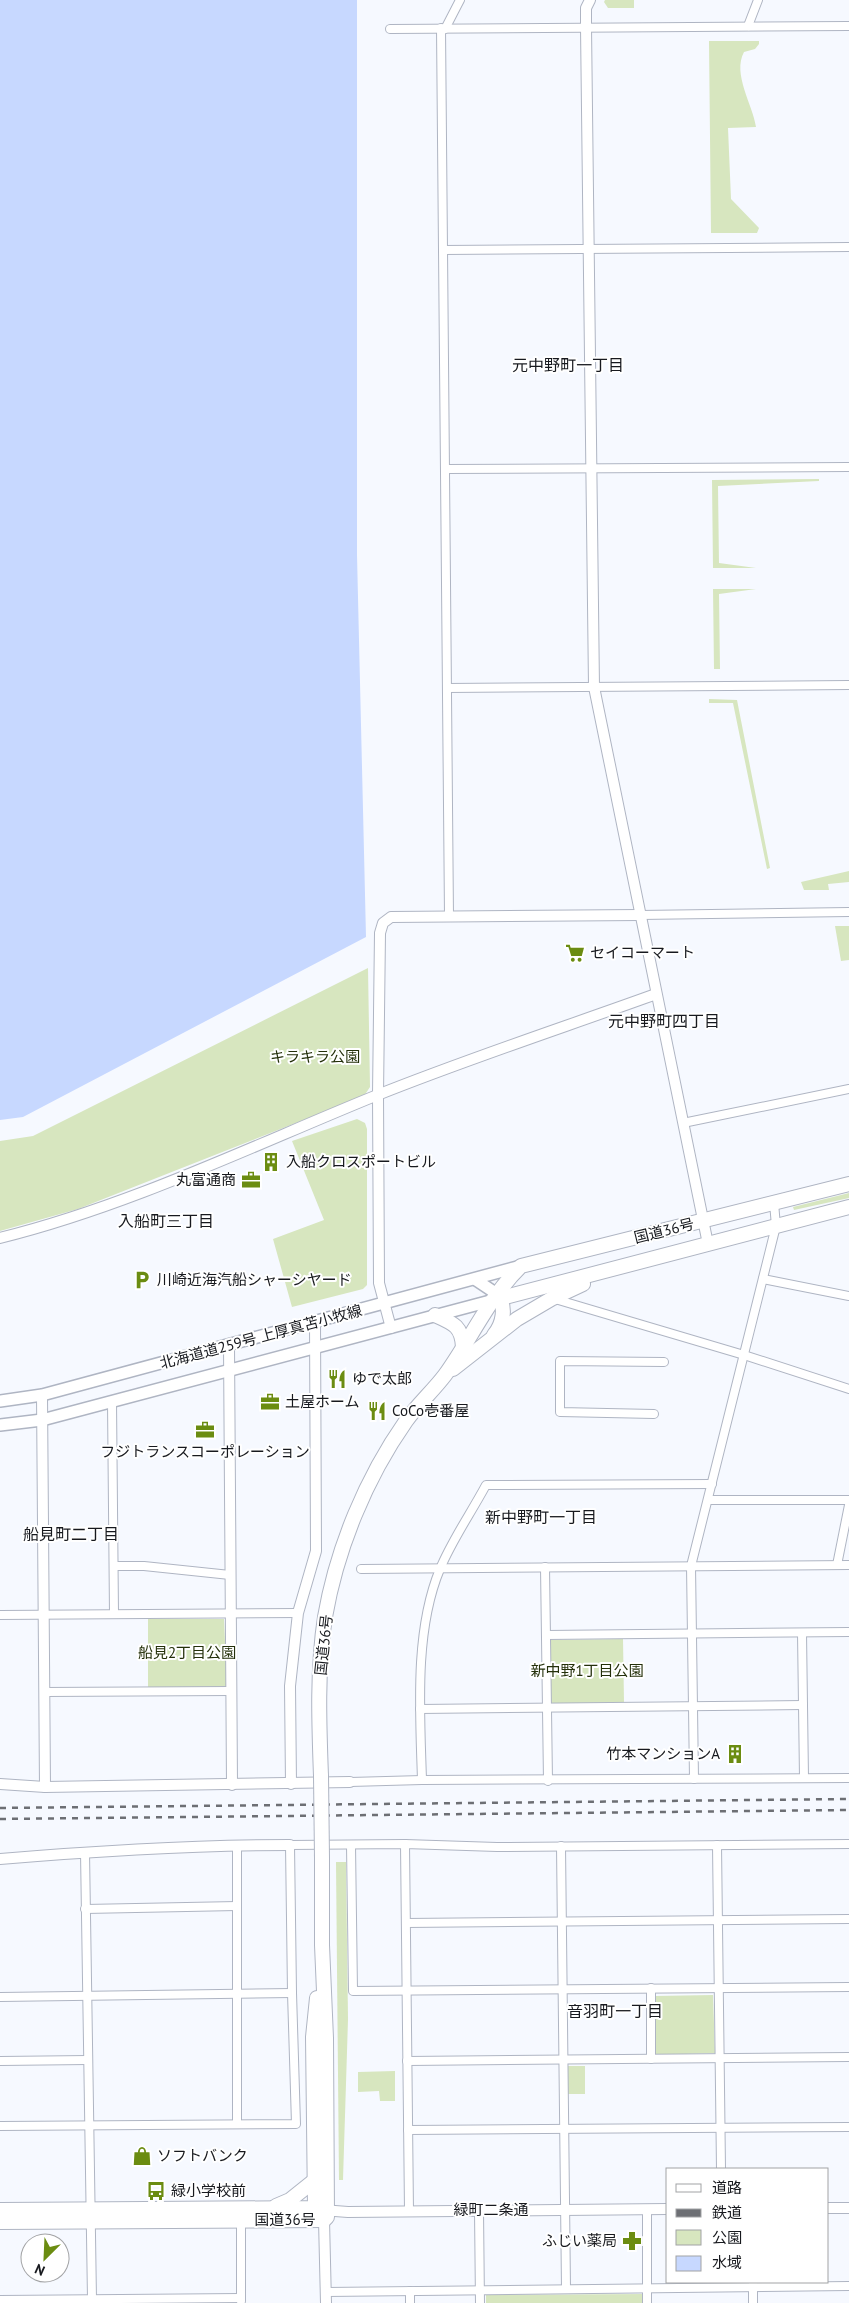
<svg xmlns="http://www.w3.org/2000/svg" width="849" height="2303" font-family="'PT Sans','Noto Sans JP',sans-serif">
	<rect width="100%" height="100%" fill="#f6f9ff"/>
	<g fill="#d7e6bf">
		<polygon points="605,0 634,0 634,8 608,8 604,2"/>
		<path d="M709 41H759V44L755 49 744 52C732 74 753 105 756 127L728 128 731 199 759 228 757 233H711Z"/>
		<polygon points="819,479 819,481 718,486 719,563 756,568 713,568 712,480"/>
		<polygon points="713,589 756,589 719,594 720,669 714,669"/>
		<polygon points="709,699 737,700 770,868 767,869 733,703 709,703"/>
		<polygon points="849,871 849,882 828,884 829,890 804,890 801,882"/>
		<polygon points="835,926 849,926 849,960 841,961"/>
		<polygon points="368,968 370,1087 364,1096 78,1209 0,1231 0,1141 33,1136"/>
		<polygon points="357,1119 365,1123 367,1129 367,1285 363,1289 292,1307 273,1239 324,1220 292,1141"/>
		<polygon points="849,1193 849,1198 794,1210 793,1207"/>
		<polygon points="148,1619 224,1619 227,1687 148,1687"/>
		<polygon points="623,1639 624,1703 551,1703 551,1640"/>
		<polygon points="336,1862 346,1862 348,2019 343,2180 339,2180"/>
		<polygon points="713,1995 715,2053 656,2055 655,1996"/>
		<rect x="568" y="2066" width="17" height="28"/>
		<polygon points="395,2071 395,2101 380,2101 379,2091 358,2092 358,2072"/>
		<polygon points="645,2294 645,2303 486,2303 486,2295"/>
	</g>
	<polygon fill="#c7d8ff" points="0,0 357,0 357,555 366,937 23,1117 0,1120"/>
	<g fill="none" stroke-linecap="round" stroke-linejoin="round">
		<g stroke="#afb5c3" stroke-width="10">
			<g id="minor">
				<polyline points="748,26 758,0"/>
				<polyline points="441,28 449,916"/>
				<polyline points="390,29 849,26"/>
				<polyline points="445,29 460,0"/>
				<polyline points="443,250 849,247"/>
				<polyline points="445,469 849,467"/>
				<polyline points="447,688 849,685"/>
				<polyline points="640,915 849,912"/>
				<polyline points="683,1123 849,1089"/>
				<polyline points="763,1279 849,1296"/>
				<polyline points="555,1299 744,1355 849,1389"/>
				<polyline points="112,1402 114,1614"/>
				<polyline points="654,1414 560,1412 560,1361 664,1362"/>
				<polyline points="708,1500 849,1500"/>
				<polyline points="837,1565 849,1505"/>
				<polyline points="114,1566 144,1566 230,1575"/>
				<polyline points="545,1567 548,1781"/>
				<polyline points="361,1569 849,1565"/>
				<polyline points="0,1615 298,1613"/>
				<polyline points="802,1633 804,1778"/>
				<polyline points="546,1635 849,1632"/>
				<polyline points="44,1692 231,1691"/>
				<polyline points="420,1709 803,1705"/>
				<polyline points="694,1779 691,1566 776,1226 774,1203"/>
				<path d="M422 1780C420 1713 414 1631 440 1569 452 1540 471 1513 486 1485L712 1484"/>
				<polyline points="350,1782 422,1780 849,1778"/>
				<polyline points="405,1844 409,2211"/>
				<polyline points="237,1845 237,2124"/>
				<polyline points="351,1845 353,1991 849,1987"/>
				<polyline points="717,1845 721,2169"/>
				<polyline points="561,1846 566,2289"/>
				<polyline points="85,1852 92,2299"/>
				<polyline points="85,1909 237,1906"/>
				<polyline points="406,1923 849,1919"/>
				<polyline points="651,1988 651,2059"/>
				<polyline points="0,1997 292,1993"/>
				<polyline points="0,2061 88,2060"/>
				<polyline points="407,2061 849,2057"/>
				<polyline points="0,2126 296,2124 292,1993 290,1845 405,1844 497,1847 849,1844"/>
				<polyline points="408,2130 849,2127"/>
				<polyline points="647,2209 647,2303"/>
				<polyline points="479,2211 480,2303"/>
				<polyline points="753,2282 753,2303"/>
				<polyline points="410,2291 410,2303"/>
				<polyline points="326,2292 849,2286"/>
				<polyline points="0,2300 241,2298"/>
				<polyline points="241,2301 241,2220"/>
			</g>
		</g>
		<g stroke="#afb5c3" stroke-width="12">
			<g id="tertiary">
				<polyline points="590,0 586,8 586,27 594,687 708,1244"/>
				<path d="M0 1238C129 1206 252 1146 375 1096 467 1059 562 1028 656 994"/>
				<polyline points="391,1328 379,1283 378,1095 380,933 383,923 391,917 640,915"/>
				<polyline points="229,1346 232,1785"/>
				<polyline points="42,1395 45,1787"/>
				<polyline points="0,1784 45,1787 350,1782"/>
				<polyline points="291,1784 290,1686 298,1613 316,1551 315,1322"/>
				<path d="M0 1859C96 1851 193 1845 290 1845"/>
				<polyline points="828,2208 849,2208"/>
				<polyline points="322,2210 348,2212 668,2209"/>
				<polyline points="320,2215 324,2220 326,2303"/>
			</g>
		</g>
		<g stroke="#afb5c3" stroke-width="14">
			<g id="secondary">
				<polyline points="476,1280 497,1294"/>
				<polyline points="0,1401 42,1395 521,1266"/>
				<polyline points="0,1425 42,1420 494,1300"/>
			</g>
		</g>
		<g stroke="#afb5c3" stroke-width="16">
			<g id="trunk">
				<polyline points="494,1300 849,1207"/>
				<path d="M435 1315C453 1323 462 1326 463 1347"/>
				<path d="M494 1335C503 1324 507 1307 497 1294"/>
				<polyline points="453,1369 517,1319 551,1299 583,1284"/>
				<path d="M321 1776C319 1723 317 1669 325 1617 337 1548 366 1478 406 1421 417 1405 433 1391 445 1375 471 1339 489 1297 521 1266L849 1184"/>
				<polyline points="276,2206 290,2200 315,2180"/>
				<polyline points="0,2210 315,2208 313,2037 317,1998"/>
				<polyline points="0,2222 324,2220 327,2217 326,2038 322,1945 322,1858"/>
			</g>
		</g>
		<use href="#minor" stroke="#fff" stroke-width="8"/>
		<use href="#tertiary" stroke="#fff" stroke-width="10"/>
		<use href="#secondary" stroke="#fff" stroke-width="11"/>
		<use href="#trunk" stroke="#fff" stroke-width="14"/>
		<g stroke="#6d6f74" stroke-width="2.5" stroke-dasharray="6 6" stroke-linecap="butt">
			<polyline points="0,1808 849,1799"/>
			<polyline points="0,1819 849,1810"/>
		</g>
		<g stroke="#afb5c3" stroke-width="16" stroke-linecap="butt">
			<polyline id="trunk-bridge" points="321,1776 322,1858"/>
		</g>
		<use href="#trunk-bridge" stroke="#fff" stroke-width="14"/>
	</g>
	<defs>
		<g id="supermarket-bare" transform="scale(1.5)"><path d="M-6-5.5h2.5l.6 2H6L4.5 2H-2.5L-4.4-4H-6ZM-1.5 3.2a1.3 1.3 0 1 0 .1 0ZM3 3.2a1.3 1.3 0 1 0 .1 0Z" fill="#6b8c11" stroke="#fff" stroke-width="2.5" paint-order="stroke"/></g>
		<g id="building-bare" transform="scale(1.5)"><path d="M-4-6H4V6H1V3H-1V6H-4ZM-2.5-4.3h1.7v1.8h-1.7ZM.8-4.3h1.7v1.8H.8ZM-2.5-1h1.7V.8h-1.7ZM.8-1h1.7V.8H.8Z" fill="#6b8c11" stroke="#fff" stroke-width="2.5" paint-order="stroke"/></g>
		<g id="office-bare" transform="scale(1.5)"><path d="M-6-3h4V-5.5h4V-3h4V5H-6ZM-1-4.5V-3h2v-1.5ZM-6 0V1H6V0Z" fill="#6b8c11" stroke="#fff" stroke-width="2.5" paint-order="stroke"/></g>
		<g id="parking-bare" transform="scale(1.5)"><path d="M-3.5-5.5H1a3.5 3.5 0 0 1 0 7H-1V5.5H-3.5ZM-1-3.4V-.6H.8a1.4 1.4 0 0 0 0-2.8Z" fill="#6b8c11" stroke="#fff" stroke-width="2.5" paint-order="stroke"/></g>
		<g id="restaurant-bare" transform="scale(1.5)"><path d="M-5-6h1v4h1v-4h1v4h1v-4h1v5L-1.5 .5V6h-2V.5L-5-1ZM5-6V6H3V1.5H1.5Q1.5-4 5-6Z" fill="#6b8c11" stroke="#fff" stroke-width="2.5" paint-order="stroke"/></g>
		<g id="shop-bare" transform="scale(1.5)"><path d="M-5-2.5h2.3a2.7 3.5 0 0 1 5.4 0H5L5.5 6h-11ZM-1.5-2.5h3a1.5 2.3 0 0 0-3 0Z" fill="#6b8c11" stroke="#fff" stroke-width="2.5" paint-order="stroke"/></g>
		<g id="bus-bare" transform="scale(1.5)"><path d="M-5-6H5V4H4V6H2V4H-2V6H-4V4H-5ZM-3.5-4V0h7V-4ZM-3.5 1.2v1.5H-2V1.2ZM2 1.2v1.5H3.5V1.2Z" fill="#6b8c11" stroke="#fff" stroke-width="2.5" paint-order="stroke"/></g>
		<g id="pharmacy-bare" transform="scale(1.5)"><path d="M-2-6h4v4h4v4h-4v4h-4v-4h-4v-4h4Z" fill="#6b8c11" stroke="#fff" stroke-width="2.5" paint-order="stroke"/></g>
	</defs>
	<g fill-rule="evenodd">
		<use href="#supermarket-bare" x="575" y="953"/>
		<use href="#building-bare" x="271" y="1162"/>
		<use href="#office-bare" x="251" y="1180"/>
		<use href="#parking-bare" x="142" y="1280"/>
		<use href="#restaurant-bare" x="337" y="1379"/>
		<use href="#office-bare" x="270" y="1402"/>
		<use href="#restaurant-bare" x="377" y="1411"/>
		<use href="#office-bare" x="205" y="1430"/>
		<use href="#building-bare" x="735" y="1754"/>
		<use href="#shop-bare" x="142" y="2156"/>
		<use href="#bus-bare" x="156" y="2191"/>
		<use href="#pharmacy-bare" x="632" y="2241"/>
	</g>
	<g text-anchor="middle" stroke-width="4" stroke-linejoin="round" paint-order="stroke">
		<g font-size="15" fill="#17191e" stroke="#fff" text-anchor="start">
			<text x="590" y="958">セイコーマート</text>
			<text x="286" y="1167">入船クロスポートビル</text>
			<text x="236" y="1185" text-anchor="end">丸富通商</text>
			<text x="157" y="1285">川崎近海汽船シャーシヤード</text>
			<text x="352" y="1384">ゆで太郎</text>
			<text x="285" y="1407">土屋ホーム</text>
			<text x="392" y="1416">CoCo壱番屋</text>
			<text x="205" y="1457" text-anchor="middle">フジトランスコーポレーション</text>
			<text x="720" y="1759" text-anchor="end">竹本マンションA</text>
			<text x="157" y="2161">ソフトバンク</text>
			<text x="171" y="2196">緑小学校前</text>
			<text x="617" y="2246" text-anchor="end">ふじい薬局</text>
		</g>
		<g font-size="15" fill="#24300a" stroke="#fff">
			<text x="315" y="1062">キラキラ公園</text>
			<text x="187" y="1658">船見2丁目公園</text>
			<text x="587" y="1676">新中野1丁目公園</text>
		</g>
		<g font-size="15" fill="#17191e" stroke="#fff">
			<text transform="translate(664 1231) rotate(-14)" y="5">国道36号</text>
			<text transform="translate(261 1337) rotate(-15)" y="5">北海道道259号 上厚真苫小牧線</text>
			<text transform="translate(324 1645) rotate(-84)" y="5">国道36号</text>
			<text x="491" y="2215">緑町二条通</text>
			<text x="285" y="2225">国道36号</text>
		</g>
		<g font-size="16" fill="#17191e" stroke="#fff">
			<text x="568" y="371">元中野町一丁目</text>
			<text x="664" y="1027">元中野町四丁目</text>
			<text x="166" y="1227">入船町三丁目</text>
			<text x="541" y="1523">新中野町一丁目</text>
			<text x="71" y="1540">船見町二丁目</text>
			<text x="615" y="2017">音羽町一丁目</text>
		</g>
	</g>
	<rect x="666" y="2168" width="162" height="115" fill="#ffffff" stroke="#a2a3a5"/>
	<rect x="676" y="2184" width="25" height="8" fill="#ffffff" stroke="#a2a3a5"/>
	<text x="712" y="2193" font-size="15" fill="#17191e">道路</text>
	<rect x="676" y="2209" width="25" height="8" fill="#6d6f74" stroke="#a2a3a5"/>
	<text x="712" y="2218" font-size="15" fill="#17191e">鉄道</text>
	<rect x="676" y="2230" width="25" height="15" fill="#d7e6bf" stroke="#a2a3a5"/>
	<text x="712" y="2243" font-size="15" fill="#17191e">公園</text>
	<rect x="676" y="2256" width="25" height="15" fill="#c7d8ff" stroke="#a2a3a5"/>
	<text x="712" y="2268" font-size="15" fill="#17191e">水域</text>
	<g transform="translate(45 2258) rotate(204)"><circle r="24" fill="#ffffff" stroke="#a2a3a5"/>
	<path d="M0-4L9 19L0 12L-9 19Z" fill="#6b8c11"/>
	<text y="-8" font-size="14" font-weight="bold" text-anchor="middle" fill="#17191e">N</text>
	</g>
</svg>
